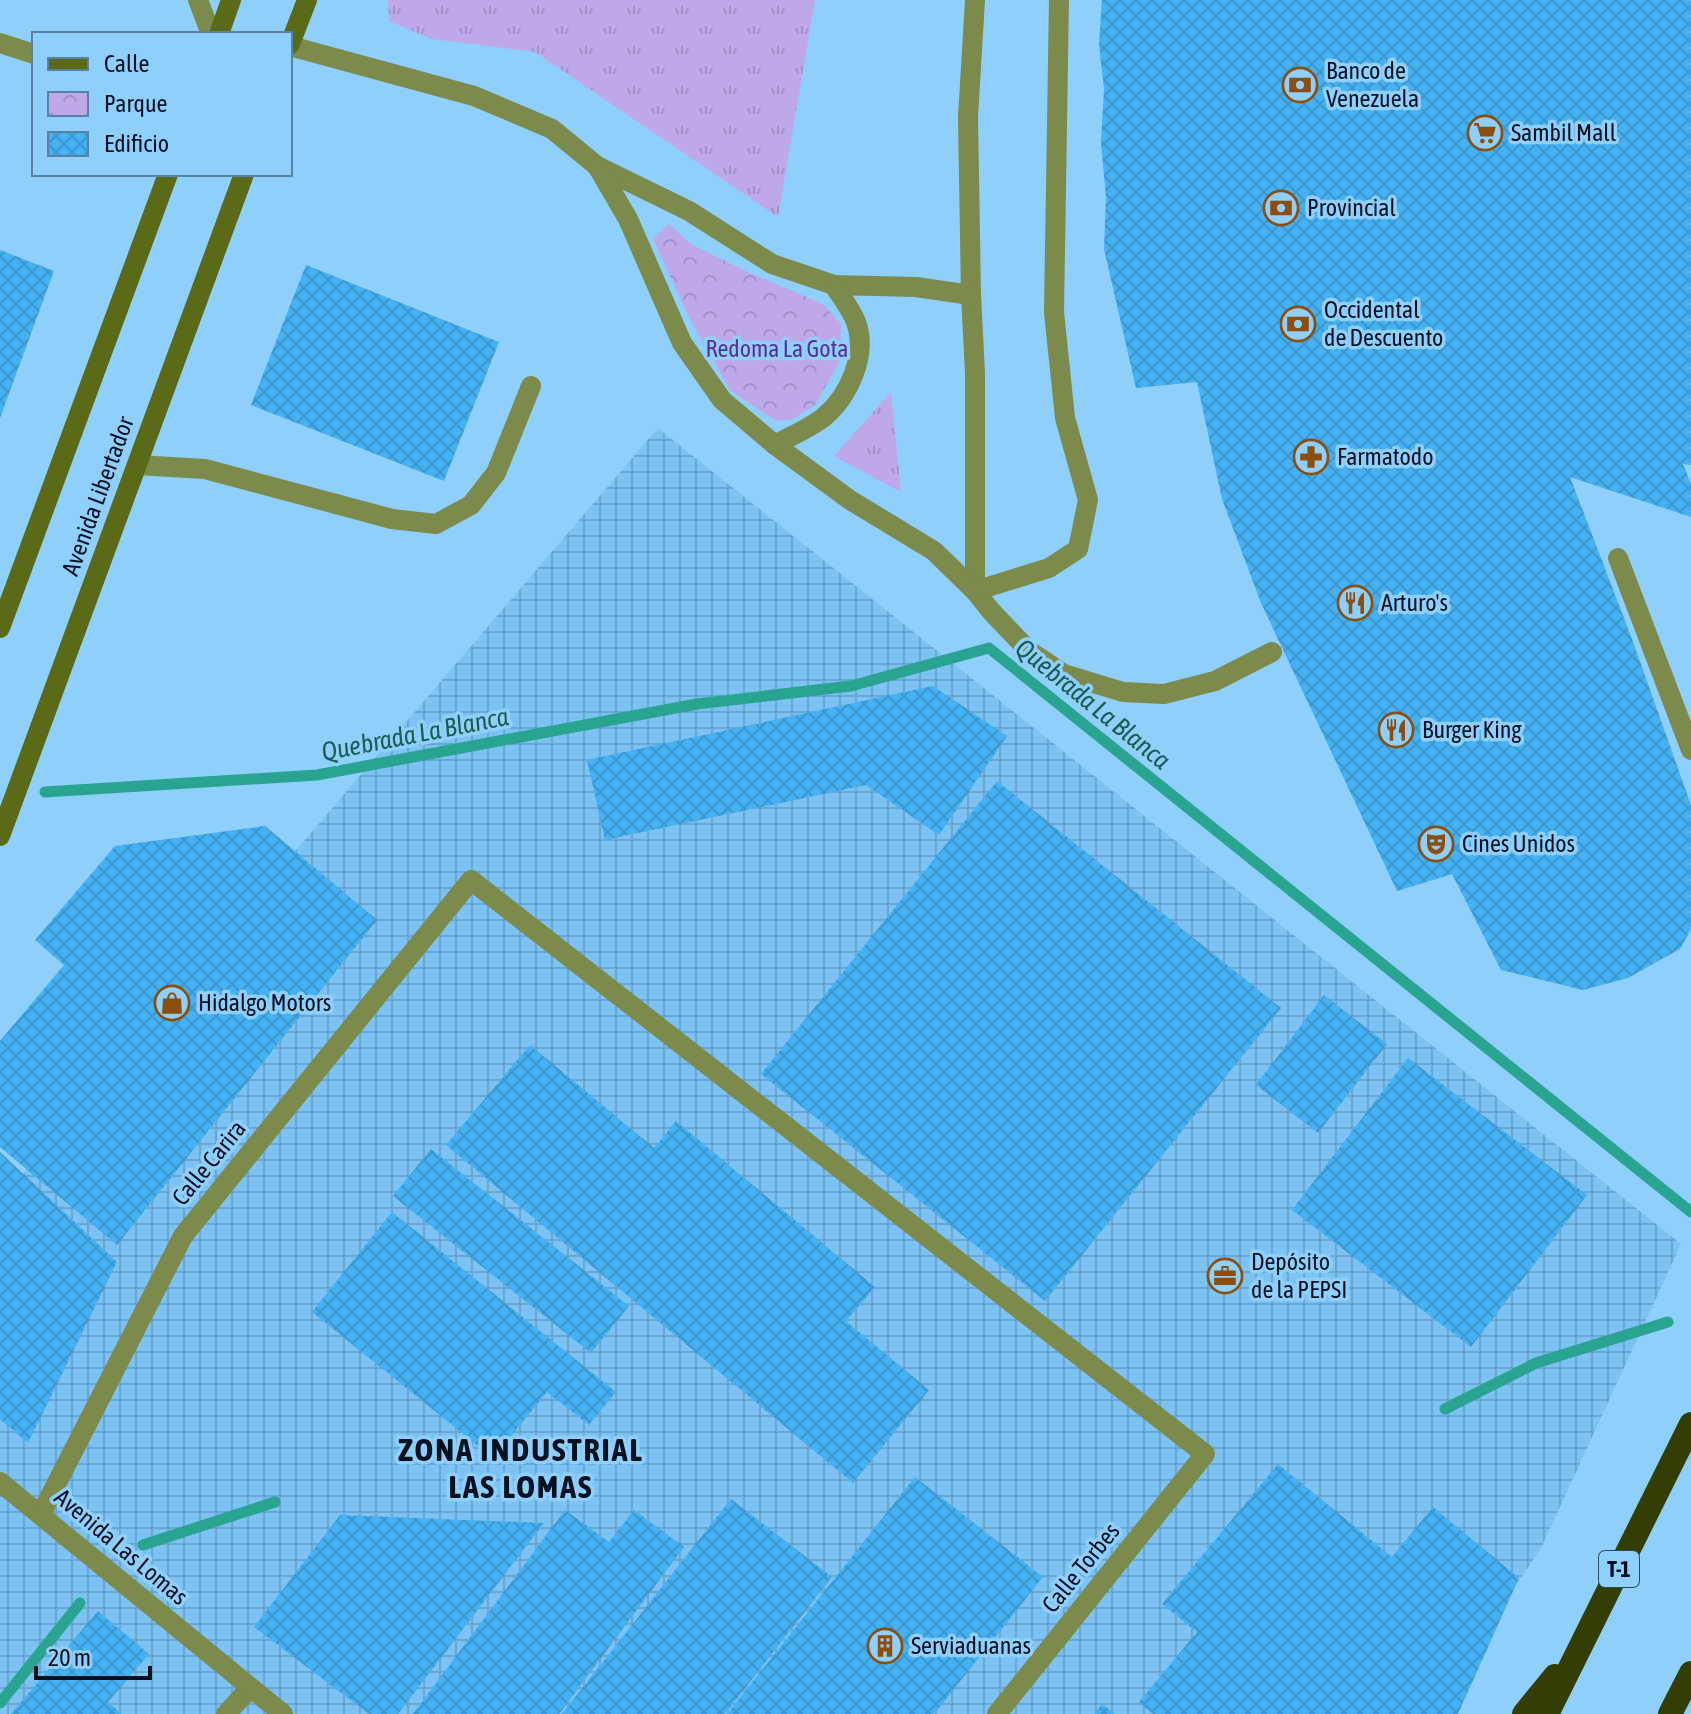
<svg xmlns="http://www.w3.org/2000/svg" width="1691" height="1714" font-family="'Asap Condensed',sans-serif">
	<defs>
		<pattern id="industrial-grid" width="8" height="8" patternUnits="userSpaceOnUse" patternTransform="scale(2)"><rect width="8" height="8" fill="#7cc3f4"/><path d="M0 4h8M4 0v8" fill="none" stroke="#69a6d1"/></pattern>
		<pattern id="grass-tufts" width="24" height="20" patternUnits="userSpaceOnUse" patternTransform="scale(2)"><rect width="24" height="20" fill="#bea8e9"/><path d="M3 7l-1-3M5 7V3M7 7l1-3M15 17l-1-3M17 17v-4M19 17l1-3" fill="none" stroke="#a290c8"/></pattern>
		<pattern id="park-crowns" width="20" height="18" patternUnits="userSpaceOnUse" patternTransform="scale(2)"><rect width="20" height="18" fill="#bea8e9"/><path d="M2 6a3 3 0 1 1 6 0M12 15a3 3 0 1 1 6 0" fill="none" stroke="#a290c8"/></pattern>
		<pattern id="building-cross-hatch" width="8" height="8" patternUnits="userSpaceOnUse" patternTransform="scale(2)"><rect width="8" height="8" fill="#45b1f2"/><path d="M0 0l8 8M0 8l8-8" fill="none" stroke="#3b97cf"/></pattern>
	</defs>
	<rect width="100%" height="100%" fill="#8fcffb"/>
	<polygon fill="url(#industrial-grid)" points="658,428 1681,1244 1541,1548 1430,1714 0,1714 0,1216 34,1156"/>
	<g fill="url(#grass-tufts)">
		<polygon points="388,0 815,0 778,217 535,52 432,39 389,21"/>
		<polygon points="891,392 901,492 834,456"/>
	</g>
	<polygon fill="url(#park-crowns)" points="669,224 691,244 750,273 823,304 841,324 840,361 815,405 793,419 776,421 730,390 691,321 653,239"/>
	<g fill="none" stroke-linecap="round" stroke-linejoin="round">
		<g stroke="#29a491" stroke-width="11">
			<polyline points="45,792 317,775 697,704 851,686 989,648 1691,1212"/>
			<polyline points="1445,1409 1536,1363 1668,1322"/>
			<polyline points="143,1545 275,1502"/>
			<polyline points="0,1703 80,1603"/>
		</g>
	</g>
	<g fill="url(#building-cross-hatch)">
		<polygon points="1102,0 1691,0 1691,465 1683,464 1691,484 1691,517 1570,477 1632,639 1691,805 1691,929 1680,949 1628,978 1583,990 1501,970 1452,874 1397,891 1261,603 1222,499 1197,382 1136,388 1104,249 1106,197 1101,143 1104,89 1099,45"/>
		<polygon points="0,250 54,271 0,418"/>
		<polygon points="306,265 499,342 444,481 251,405"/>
		<polygon points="933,686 1007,736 939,835 866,785 605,840 587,760"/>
		<polygon points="997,781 1281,1008 1045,1301 761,1074"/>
		<polygon points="265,826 377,920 117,1245 0,1147 0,1041 64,965 35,940 115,846"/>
		<polygon points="1324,995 1387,1044 1318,1133 1256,1085"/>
		<polygon points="530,1045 654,1148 676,1121 875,1287 846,1321 929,1390 853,1483 446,1145"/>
		<polygon points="1408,1058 1587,1195 1471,1347 1292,1210"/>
		<polygon points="431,1149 629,1306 591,1353 393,1196"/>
		<polygon points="0,1152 117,1262 28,1443 0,1419"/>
		<polygon points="392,1212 616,1392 589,1425 547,1392 493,1458 312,1312"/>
		<polygon points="1278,1464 1392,1557 1433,1507 1519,1578 1458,1714 1153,1714 1139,1702 1197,1632 1162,1604"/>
		<polygon points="915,1477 1043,1577 934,1714 727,1714"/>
		<polygon points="731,1499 832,1577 725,1714 562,1714"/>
		<polygon points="565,1510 609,1542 634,1510 684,1547 559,1714 413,1714"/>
		<polygon points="340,1515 544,1523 398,1714 369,1714 254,1627"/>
		<polygon points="98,1611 149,1654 108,1702 122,1714 11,1714"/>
		<polygon points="1102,1704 1115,1714 1094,1714"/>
	</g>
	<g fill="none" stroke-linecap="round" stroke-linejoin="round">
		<g stroke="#7c8a4c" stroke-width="20">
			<polyline points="975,0 968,117 971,295 975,373 975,591"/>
			<polyline points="0,43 34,54"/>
			<polyline points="290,46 474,96 552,129 597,166 689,211 772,264 834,285 916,287 971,295"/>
			<polyline points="597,166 628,219 682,343 722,400 775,445 850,500 934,551 975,591 991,611 1028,650 1064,674 1123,692 1164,694 1215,681 1272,652"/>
			<path d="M775 445C791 436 810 428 824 417 849 396 868 354 856 322 851 309 841 297 834 285"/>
			<polyline points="137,465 205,469 392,519 436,524 471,505 496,473 531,386"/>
			<polyline points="1618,558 1691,750"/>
			<polyline points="975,591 1049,568 1078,549 1088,500 1065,418 1054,312 1059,0"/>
			<polyline points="226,1714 250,1688"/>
		</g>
		<g stroke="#7c8a4c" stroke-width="20">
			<polyline points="198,0 211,34"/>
			<polyline points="0,1482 283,1714"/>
			<polyline points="41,1514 183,1236 471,880 1205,1454 997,1714"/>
		</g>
		<g stroke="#5b6a17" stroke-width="20">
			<polyline points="219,34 231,0"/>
			<polyline points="290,44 307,0"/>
			<polyline points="0,628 168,174"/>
			<polyline points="0,836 244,174"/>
		</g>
		<g stroke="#343d03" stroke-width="24">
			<polyline points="1524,1714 1555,1676"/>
			<polyline points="1547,1714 1691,1424"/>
			<polyline points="1670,1714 1691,1673"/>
		</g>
	</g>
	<defs>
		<g id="bank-ring" transform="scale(1.8)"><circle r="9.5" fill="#8fcffb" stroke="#8b4e0f" stroke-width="1.5"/><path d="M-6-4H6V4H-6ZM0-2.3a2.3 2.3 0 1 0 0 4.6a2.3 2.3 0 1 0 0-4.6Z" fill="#8b4e0f"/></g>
		<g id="supermarket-ring" transform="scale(1.8)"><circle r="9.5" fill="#8fcffb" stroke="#8b4e0f" stroke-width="1.5"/><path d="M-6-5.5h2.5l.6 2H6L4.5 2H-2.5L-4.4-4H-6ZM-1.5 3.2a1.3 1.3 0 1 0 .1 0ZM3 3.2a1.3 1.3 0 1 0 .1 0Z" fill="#8b4e0f"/></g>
		<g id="pharmacy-ring" transform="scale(1.8)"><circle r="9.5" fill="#8fcffb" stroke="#8b4e0f" stroke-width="1.5"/><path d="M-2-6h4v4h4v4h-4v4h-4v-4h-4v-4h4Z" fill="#8b4e0f"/></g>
		<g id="restaurant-ring" transform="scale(1.8)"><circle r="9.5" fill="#8fcffb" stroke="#8b4e0f" stroke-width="1.5"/><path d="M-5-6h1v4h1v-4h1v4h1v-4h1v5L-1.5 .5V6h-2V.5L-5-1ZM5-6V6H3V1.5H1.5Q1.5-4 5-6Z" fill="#8b4e0f"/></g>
		<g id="theatre-ring" transform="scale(1.8)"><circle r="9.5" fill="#8fcffb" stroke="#8b4e0f" stroke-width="1.5"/><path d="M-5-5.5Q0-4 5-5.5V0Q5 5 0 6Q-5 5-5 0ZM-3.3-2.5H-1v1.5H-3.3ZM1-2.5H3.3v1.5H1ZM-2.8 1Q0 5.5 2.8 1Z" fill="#8b4e0f"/></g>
		<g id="shop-ring" transform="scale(1.8)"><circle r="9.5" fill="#8fcffb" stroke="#8b4e0f" stroke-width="1.5"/><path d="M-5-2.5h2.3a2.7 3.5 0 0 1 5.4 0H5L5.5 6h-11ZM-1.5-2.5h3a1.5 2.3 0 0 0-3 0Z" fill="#8b4e0f"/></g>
		<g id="office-ring" transform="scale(1.8)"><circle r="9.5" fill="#8fcffb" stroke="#8b4e0f" stroke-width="1.5"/><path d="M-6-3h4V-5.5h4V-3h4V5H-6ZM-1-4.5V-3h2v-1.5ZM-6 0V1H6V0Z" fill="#8b4e0f"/></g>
		<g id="building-ring" transform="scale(1.8)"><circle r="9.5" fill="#8fcffb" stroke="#8b4e0f" stroke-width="1.5"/><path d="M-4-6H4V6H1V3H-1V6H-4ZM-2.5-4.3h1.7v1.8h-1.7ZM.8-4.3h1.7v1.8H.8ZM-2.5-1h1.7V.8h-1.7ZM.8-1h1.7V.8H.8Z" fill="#8b4e0f"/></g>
	</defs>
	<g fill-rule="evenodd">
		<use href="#bank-ring" x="1300" y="85"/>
		<use href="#supermarket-ring" x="1485" y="133"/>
		<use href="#bank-ring" x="1281" y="208"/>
		<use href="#bank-ring" x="1298" y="324"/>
		<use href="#pharmacy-ring" x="1311" y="457"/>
		<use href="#restaurant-ring" x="1355" y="603"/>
		<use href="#restaurant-ring" x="1396" y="730"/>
		<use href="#theatre-ring" x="1436" y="844"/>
		<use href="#shop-ring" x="172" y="1003"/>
		<use href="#office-ring" x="1225" y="1276"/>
		<use href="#building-ring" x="885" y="1646"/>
	</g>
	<g text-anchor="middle" stroke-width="7" stroke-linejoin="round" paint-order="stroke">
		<rect fill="#8fcffb" stroke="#2b4b63" stroke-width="2" x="1599" y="1551" width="40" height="36" rx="6"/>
		<g font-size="22" font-weight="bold" fill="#001222">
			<text x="1619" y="1577">T-1</text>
		</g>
		<g font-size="24" fill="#001222" stroke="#8fcffb" text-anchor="start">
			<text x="1326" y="79">Banco de<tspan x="1326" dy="28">Venezuela</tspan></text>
			<text x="1511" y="141">Sambil Mall</text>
			<text x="1307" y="216">Provincial</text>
			<text x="1324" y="318">Occidental<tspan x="1324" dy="28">de Descuento</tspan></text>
			<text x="1337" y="465">Farmatodo</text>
			<text x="1381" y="611">Arturo's</text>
			<text x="1422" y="738">Burger King</text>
			<text x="1462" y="852">Cines Unidos</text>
			<text x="198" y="1011">Hidalgo Motors</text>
			<text x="1251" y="1270">Depósito<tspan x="1251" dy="28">de la PEPSI</tspan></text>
			<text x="911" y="1654">Serviaduanas</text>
		</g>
		<g font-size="24" fill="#5c2d98" stroke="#8fcffb">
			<text x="777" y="357">Redoma La Gota</text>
		</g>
		<g font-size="24" fill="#001222" stroke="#8fcffb">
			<text transform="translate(98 496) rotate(-70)" y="8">Avenida Libertador</text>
			<text transform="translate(209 1163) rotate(-51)" y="8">Calle Carira</text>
			<text transform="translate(121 1547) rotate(40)" y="8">Avenida Las Lomas</text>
			<text transform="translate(1081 1568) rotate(-51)" y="8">Calle Torbes</text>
		</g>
		<g font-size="26" font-style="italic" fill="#1d5c51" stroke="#8fcffb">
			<text transform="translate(1093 704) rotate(39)" y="9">Quebrada La Blanca</text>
			<text transform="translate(415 734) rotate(-11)" y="9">Quebrada La Blanca</text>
		</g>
		<g font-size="32" font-weight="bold" letter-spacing="2" fill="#001222" stroke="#8fcffb">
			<text x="521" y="1461">ZONA INDUSTRIAL<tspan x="521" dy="37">LAS LOMAS</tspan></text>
		</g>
	</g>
	<rect x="32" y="32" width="260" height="144" fill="#8fcffb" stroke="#5683a4" stroke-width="2"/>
	<rect x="48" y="58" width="40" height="12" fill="#5b6a17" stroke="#5683a4" stroke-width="2"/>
	<text x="104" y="72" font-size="24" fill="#001222">Calle</text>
	<rect x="48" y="92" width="40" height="24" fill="url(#park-crowns)" stroke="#5683a4" stroke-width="2"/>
	<text x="104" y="112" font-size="24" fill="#001222">Parque</text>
	<rect x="48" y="132" width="40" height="24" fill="url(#building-cross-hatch)" stroke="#5683a4" stroke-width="2"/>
	<text x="104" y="152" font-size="24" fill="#001222">Edificio</text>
	<path d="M36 1666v12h114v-12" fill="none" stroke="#001222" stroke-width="4"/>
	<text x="48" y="1666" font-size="24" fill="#001222" stroke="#8fcffb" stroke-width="6" paint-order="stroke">20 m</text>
</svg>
